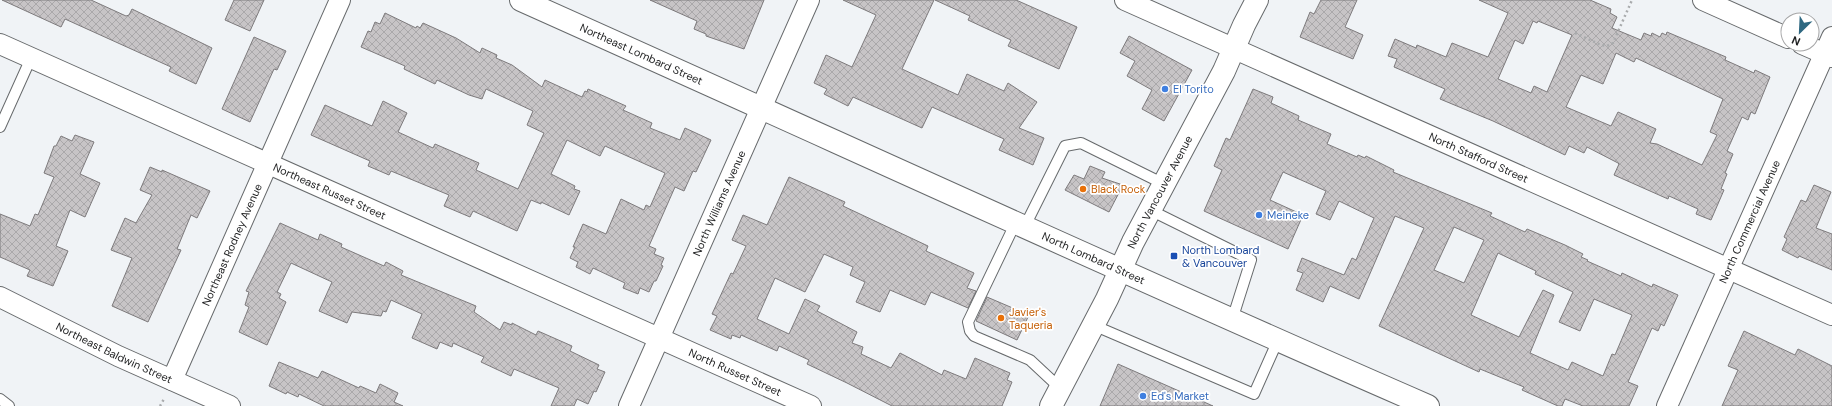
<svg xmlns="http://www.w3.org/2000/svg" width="1832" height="406" font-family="'DM Sans',sans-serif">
	<defs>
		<pattern id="building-cross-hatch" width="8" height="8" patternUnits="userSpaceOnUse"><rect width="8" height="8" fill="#c7c4c6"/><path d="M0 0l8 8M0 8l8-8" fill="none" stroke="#aaa8aa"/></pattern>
	</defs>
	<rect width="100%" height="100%" fill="#f0f3f6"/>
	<g fill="url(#building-cross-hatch)" stroke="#7d7a7c" fill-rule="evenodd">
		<polygon points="2,0 91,0 126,16 129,15 132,9 212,48 196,84 169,71 171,67 65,19 61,27"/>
		<polygon points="234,0 264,0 250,31 225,20"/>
		<polygon points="650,0 764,0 744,49 706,36 706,34 694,29 697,21"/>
		<polygon points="843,0 934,0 902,69 958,95 967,74 1004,91 1008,83 1037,102 1019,128 1044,138 1033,165 999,150 1004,139 932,107 922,128 853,97 848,106 824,94 827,89 814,83 826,55 852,67 876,15"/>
		<polygon points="935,0 1016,0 1077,27 1059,69 1008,46 1011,40 968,20 970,16"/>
		<polygon points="1321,0 1357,0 1345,27 1363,35 1353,59 1300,37 1310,12 1314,14"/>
		<path d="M1479 0H1590L1611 9 1610 13 1617 17 1612 28 1641 40 1644 33 1651 36 1652 33 1660 37 1662 33 1666 35 1667 32 1726 57 1725 60 1754 73 1755 70 1770 77 1755 114 1751 112 1748 120 1742 117 1727 151 1733 154 1725 173 1727 174 1721 189 1724 190 1711 220 1696 214 1698 209 1669 196 1668 199 1614 175 1619 164 1618 163 1587 147 1584 153 1569 146 1565 155 1493 121 1440 99 1445 89 1394 67 1397 59 1388 56 1395 39 1416 48 1417 45 1446 57 1452 43 1488 57 1508 13ZM1533 21 1537 23 1538 21 1572 35 1547 92 1534 86 1531 93 1498 79 1515 40 1523 44ZM1616 53 1634 62 1636 58 1723 99 1710 132 1717 135 1702 165 1657 144 1650 143 1656 129 1618 112 1611 126 1566 107 1581 75 1603 84Z"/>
		<polygon points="385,13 416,28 417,26 420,28 423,23 456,38 480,53 482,48 497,55 496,58 512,65 542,87 545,80 582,97 585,91 587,92 588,89 626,106 623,110 652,123 650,128 680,140 685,128 711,140 696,172 693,171 684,191 675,187 649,246 656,249 654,254 664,258 661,265 663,266 656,281 654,281 649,292 640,288 638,294 623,288 625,283 593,268 590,274 576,267 578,262 570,258 575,247 573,247 583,224 606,234 621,199 644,210 646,205 650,207 665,173 605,146 600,156 567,140 551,174 575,186 574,189 580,191 569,215 541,202 541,204 531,200 517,231 473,211 470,217 444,206 449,195 391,171 389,175 368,166 370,161 311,135 325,105 372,126 383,101 407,113 398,132 433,148 435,144 479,163 476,170 518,189 544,133 527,125 533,111 486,89 482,99 469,95 437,80 435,84 404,69 405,66 361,47 368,31 371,32 375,22 380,24"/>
		<polygon points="1129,36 1192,70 1164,121 1142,109 1152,90 1127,76 1135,61 1120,53"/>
		<polygon points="254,37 286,51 277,70 274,69 250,122 222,109"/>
		<path d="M1253 89 1273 97 1271 103 1299 116 1298 120 1331 134 1327 144 1357 157 1358 155 1365 158 1366 156 1394 170 1393 172 1492 213 1490 216 1525 232 1527 229 1565 245 1583 254 1581 257 1588 260 1587 261 1621 276 1622 273 1652 287 1653 284 1678 295 1664 326 1661 324 1658 331 1652 328 1628 382 1638 386 1629 406H1583L1565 399 1562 406H1558L1522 390 1524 387 1480 369 1479 372 1379 326 1424 228 1395 216 1359 299 1330 286 1323 302 1296 290 1303 273 1297 271 1302 258 1344 275 1352 258 1356 260 1374 218 1339 201 1330 220 1316 214 1326 191 1283 172 1270 200 1303 215 1288 249 1204 211 1222 170 1214 166 1226 138 1230 140ZM1454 227 1484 240 1464 283 1434 270ZM1498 253 1536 271 1535 274 1573 292 1559 322 1580 331 1594 299 1632 315 1615 355 1612 354 1603 376 1572 362 1568 370 1530 353 1554 295 1543 290 1519 337 1471 315Z"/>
		<polygon points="75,135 94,142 80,174 100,183 85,217 70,210 56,246 68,251 53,286 27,276 30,270 0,257 0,214 30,226 35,214 38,215 54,177 44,173 54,146 56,146 61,136 72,141"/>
		<polygon points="1090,166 1105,172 1102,178 1123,185 1109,212 1065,190 1074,175 1084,179"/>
		<polygon points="150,167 162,172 162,170 210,191 197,218 191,215 177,249 181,250 148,322 112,306 132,258 111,250 125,218 136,223 152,195 140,190"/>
		<polygon points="789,177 845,202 843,206 928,246 926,251 974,273 967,288 976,291 968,308 931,292 925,305 890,290 880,312 856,302 865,282 850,275 853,267 824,254 805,292 775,278 757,319 789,334 805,299 820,306 817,311 857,332 852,343 863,347 861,354 891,368 900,353 942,375 944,370 966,379 975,358 1010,373 1007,380 1012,382 1002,406 892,406 847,383 807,364 809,360 779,346 777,351 741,335 740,338 732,335 731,339 710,330 717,316 712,314 731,273 733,274 746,246 732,240 743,215 767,225"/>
		<polygon points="1814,185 1831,192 1816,228 1832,234 1832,270 1799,256 1798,258 1782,250 1787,239 1784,237 1801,200 1806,202"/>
		<polygon points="280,223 318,240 320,234 342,244 341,247 384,266 386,262 403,271 401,275 476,306 474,312 500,330 504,322 512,325 512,323 536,335 538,331 572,346 570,351 599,365 597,369 605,372 596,392 594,391 588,404 577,399 574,406 551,406 559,388 514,369 511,376 481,362 484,357 453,343 452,347 440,342 437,349 412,338 422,314 391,300 386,312 383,311 381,316 352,312 347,323 319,311 332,282 291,263 277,292 281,294 279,298 286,302 267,345 239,332 249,307 245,305 249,292 246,291"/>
		<polygon points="987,297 1029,315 1017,340 976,321"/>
		<polygon points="1744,331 1795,355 1798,349 1832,366 1832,406 1722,406 1738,370 1728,366"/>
		<polygon points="279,362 318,378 322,371 359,388 360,386 376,393 380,384 398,393 394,402 403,406 324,406 299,394 298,397 287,392 286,394 269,386"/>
		<polygon points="1118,364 1213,406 1100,406"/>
	</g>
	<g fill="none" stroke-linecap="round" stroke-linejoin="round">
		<g stroke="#676a6c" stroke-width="12">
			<g id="service">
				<polyline points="0,127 31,58"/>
				<polyline points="1150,210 1251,260 1232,320"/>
				<polyline points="1015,224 968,322 970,331 974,336 1030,360 1060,388"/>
				<polyline points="1024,228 1065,146 1081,143 1164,184"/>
				<polyline points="1093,325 1254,394 1278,340"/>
				<polyline points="0,399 9,406"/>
			</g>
		</g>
		<g stroke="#676a6c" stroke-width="22">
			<g id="minor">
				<path id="s1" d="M1125 0 1832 315"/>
				<polyline points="1703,0 1788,38"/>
				<path id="s2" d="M0 44 811 406"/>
				<polyline points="1802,44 1832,57"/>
				<path id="s3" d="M0 297 118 356 230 406"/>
				<path id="s4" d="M172 380 340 0"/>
				<path id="s5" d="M629 406 809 0"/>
				<path id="s6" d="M1667 406 1832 37"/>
			</g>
		</g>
		<g stroke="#676a6c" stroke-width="24">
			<g id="tertiary">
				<path id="s7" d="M1051 406 1107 299 1133 242 1224 71 1244 25 1257 0"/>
			</g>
		</g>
		<g stroke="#676a6c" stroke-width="24">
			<g id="primary">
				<path id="s8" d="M521 0C823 135 1124 274 1428 406"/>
			</g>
		</g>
		<g stroke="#a9abad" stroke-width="2.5" stroke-dasharray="2 3" stroke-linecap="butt">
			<polyline points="1575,33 1601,45 1607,46 1613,43 1632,0"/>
			<polyline points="160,406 164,399"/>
		</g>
		<use href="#service" stroke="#fff" stroke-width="10"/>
		<use href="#minor" stroke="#fff" stroke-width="20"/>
		<use href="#tertiary" stroke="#fff" stroke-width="22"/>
		<use href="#primary" stroke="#fff" stroke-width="22"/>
	</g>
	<g fill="#3f7fe0" stroke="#fff" stroke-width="1.5">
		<circle cx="1165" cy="89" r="4"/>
		<circle cx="1259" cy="215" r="4"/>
		<circle cx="1143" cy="396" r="4"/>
	</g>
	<g fill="#e8710a" stroke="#fff" stroke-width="1.5">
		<circle cx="1083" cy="189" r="4"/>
		<circle cx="1001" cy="318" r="4"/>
	</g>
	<rect fill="#1a4fb4" stroke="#fff" stroke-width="1.5" x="1170" y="252" width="8" height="8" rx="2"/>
	<g text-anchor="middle" stroke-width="3.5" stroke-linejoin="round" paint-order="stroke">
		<g font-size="11" fill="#1e1f20" stroke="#fff">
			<text dy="4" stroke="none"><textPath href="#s8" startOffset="132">Northeast Lombard Street</textPath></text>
			<text dy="4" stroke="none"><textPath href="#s1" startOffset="387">North Stafford Street</textPath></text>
			<text dy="4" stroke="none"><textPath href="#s2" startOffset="361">Northeast Russet Street</textPath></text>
			<text dy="4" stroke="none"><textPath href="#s7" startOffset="240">North Vancouver Avenue</textPath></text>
			<text dy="4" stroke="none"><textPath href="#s5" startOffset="222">North Williams Avenue</textPath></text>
			<text dy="4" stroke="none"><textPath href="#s6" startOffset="202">North Commercial Avenue</textPath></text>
			<text dy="4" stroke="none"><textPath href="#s4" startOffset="148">Northeast Rodney Avenue</textPath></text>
			<text dy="4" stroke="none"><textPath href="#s8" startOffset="628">North Lombard Street</textPath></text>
			<text dy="4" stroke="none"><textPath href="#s3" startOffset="127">Northeast Baldwin Street</textPath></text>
			<text dy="4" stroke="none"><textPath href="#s2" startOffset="805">North Russet Street</textPath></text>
		</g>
		<g font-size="11" fill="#366cbe" stroke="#fff" text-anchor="start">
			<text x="1173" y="93">El Torito</text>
			<text x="1267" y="219">Meineke</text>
			<text x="1151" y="400">Ed's Market</text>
		</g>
		<g font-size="11" fill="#c56008" stroke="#fff" text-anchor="start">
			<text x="1091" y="193">Black Rock</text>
			<text x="1009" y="316">Javier's<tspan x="1009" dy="13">Taqueria</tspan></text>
		</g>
		<g font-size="11" fill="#164399" stroke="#fff" text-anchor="start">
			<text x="1182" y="254">North Lombard<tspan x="1182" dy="13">&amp; Vancouver</tspan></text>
		</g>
	</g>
	<g transform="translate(1800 32) rotate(204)"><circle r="19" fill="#ffffff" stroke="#a5a5a6"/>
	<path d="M0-3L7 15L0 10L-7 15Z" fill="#2e6881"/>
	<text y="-6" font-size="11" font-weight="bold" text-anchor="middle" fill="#1e1f20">N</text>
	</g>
</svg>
